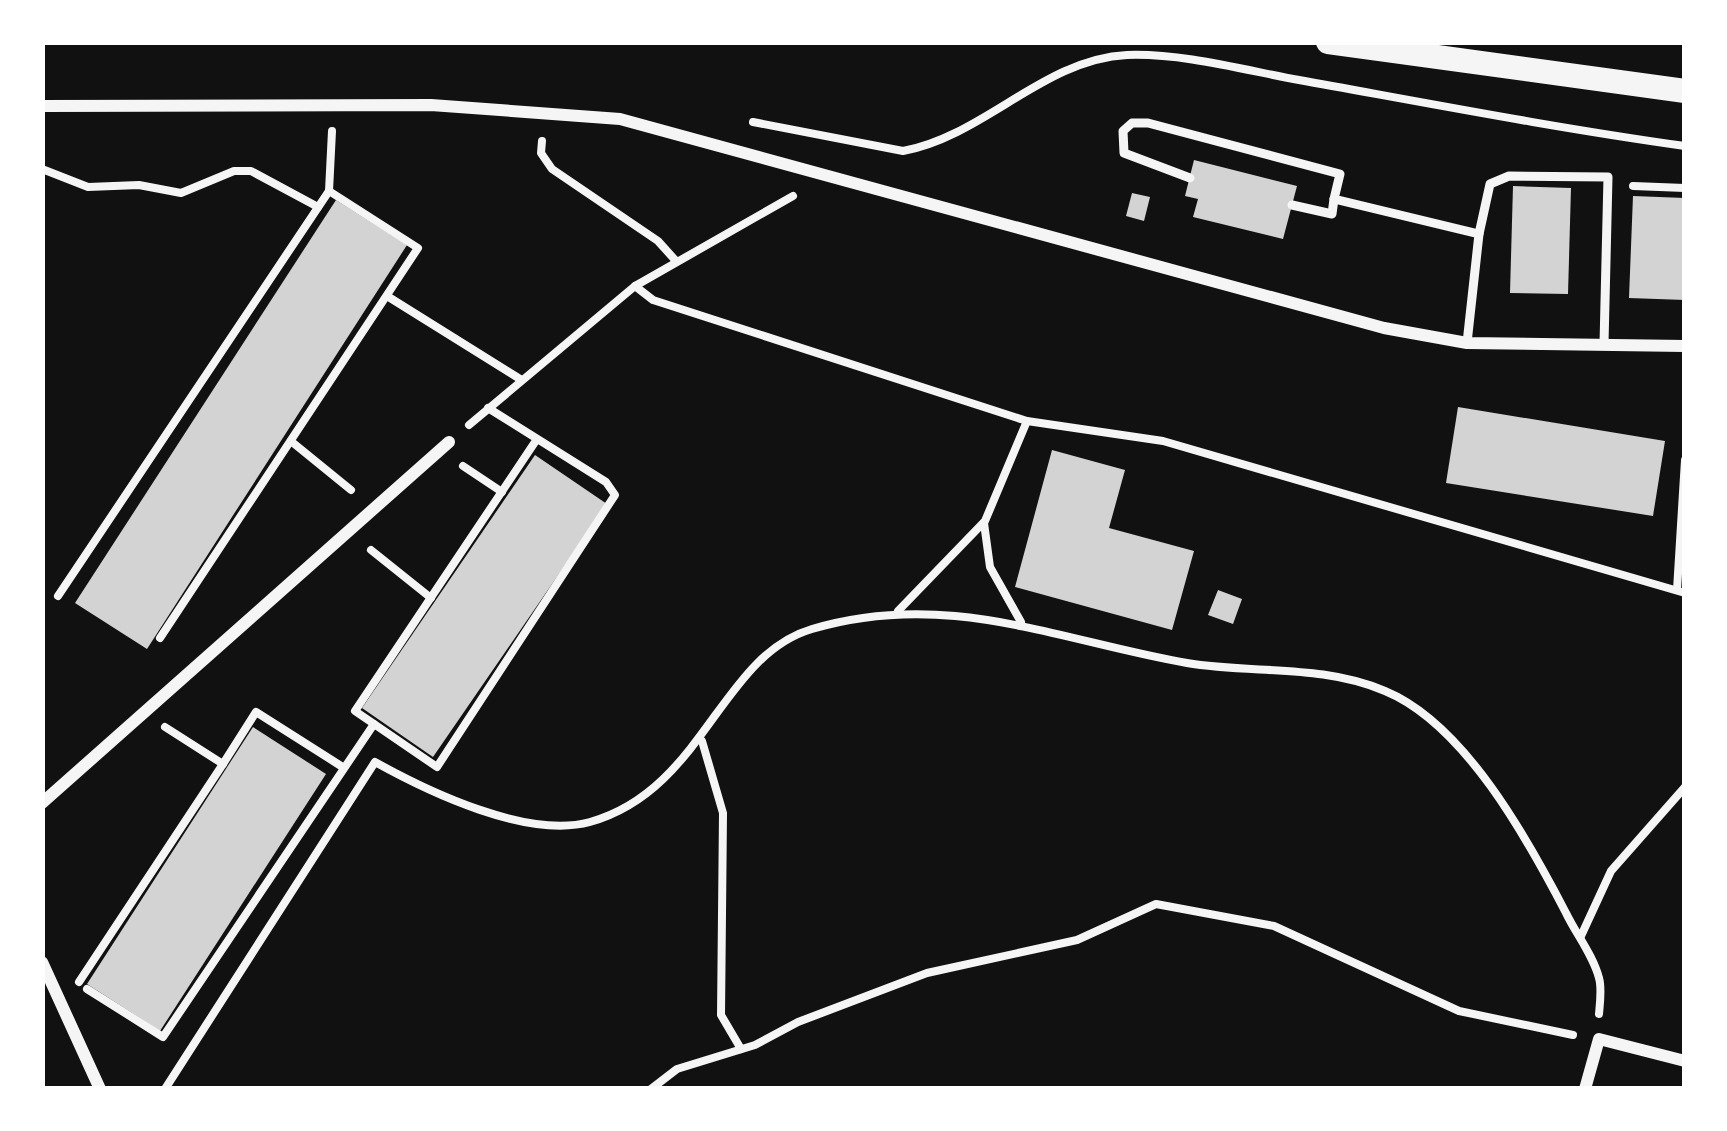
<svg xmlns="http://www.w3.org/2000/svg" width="1727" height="1131" font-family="'IBM Plex Sans',sans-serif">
	<rect width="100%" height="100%" fill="#111"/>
	<g fill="#d3d3d3">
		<polygon points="1194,160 1297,186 1283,239 1193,217 1198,199 1185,196"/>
		<polygon points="1513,186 1571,188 1568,294 1510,293"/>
		<polygon points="1132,193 1150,197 1144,221 1126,216"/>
		<polygon points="1633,196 1685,198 1685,300 1629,298"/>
		<polygon points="336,200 407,245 147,649 75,603"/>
		<polygon points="1458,407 1665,441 1653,516 1446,483"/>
		<polygon points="1052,450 1125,470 1109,528 1194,551 1172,630 1015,587"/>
		<polygon points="535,455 607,504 433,757 362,708"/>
		<polygon points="1218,590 1242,599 1233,624 1208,615"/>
		<polygon points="253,727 326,774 160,1031 87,984"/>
	</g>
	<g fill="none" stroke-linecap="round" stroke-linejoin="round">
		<g stroke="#f5f5f5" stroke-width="8">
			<path d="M753 122 903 151C984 136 1044 59 1127 55 1183 53 1244 70 1299 80 1427 103 1556 128 1685 146"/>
			<polyline points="542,141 541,153 552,169 658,241 676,261"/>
			<polyline points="42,169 88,187 139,185 181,193 234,171 251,171 318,207"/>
			<polyline points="1633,186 1685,188"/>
			<polyline points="635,286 653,300 1027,421"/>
			<polyline points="387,296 520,379"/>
			<polyline points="488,408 606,482 615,495 437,767 355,711 537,439"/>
			<polyline points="469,425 635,286 793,196"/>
			<polyline points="292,442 351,490"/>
			<polyline points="463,466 502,492"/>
			<polyline points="984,523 990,567 1021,622"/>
			<polyline points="371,550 431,598"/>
			<polyline points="1677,590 1685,460"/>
			<polyline points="58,596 329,191"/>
			<polyline points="898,611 985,521 1027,421 1163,441 1685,593"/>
			<polyline points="160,638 418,248 329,191 332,131"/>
			<polyline points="165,727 223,764 256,712 341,766"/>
			<polyline points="702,741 723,813 721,1015 741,1049"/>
			<polyline points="1581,936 1611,871 1685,787"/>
			<polyline points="79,982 223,764"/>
			<polyline points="87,989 163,1037 374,724"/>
			<path d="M165 1089 375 762C429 792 527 839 590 822 704 790 720 656 812 629 947 589 1057 640 1187 663 1253 674 1322 664 1385 691 1465 724 1528 840 1566 913 1576 934 1593 955 1599 978 1602 988 1600 1003 1599 1014"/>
			<polyline points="651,1089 677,1069 755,1045 798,1022 927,973 1077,940 1156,904 1274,926 1459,1011 1573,1035"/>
		</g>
		<g stroke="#f5f5f5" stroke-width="9">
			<polyline points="1190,178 1124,153 1123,131 1132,123 1148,123 1340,174 1334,199 1479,234"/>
			<polyline points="1292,205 1332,214 1334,199"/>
			<polyline points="1467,343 1479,234 1490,184 1509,176 1608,177 1604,344"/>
		</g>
		<g stroke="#f5f5f5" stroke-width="12">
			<polyline points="42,106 431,105 620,119 1384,328 1467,343 1685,346"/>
			<polyline points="42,803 449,442"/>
			<polyline points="42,962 100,1089"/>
			<polyline points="1585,1089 1599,1039 1685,1061"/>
		</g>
		<polyline stroke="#f5f5f5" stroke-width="24" points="1328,42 1685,91"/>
	</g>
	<rect width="1727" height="1131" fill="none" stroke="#ffffff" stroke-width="90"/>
</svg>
